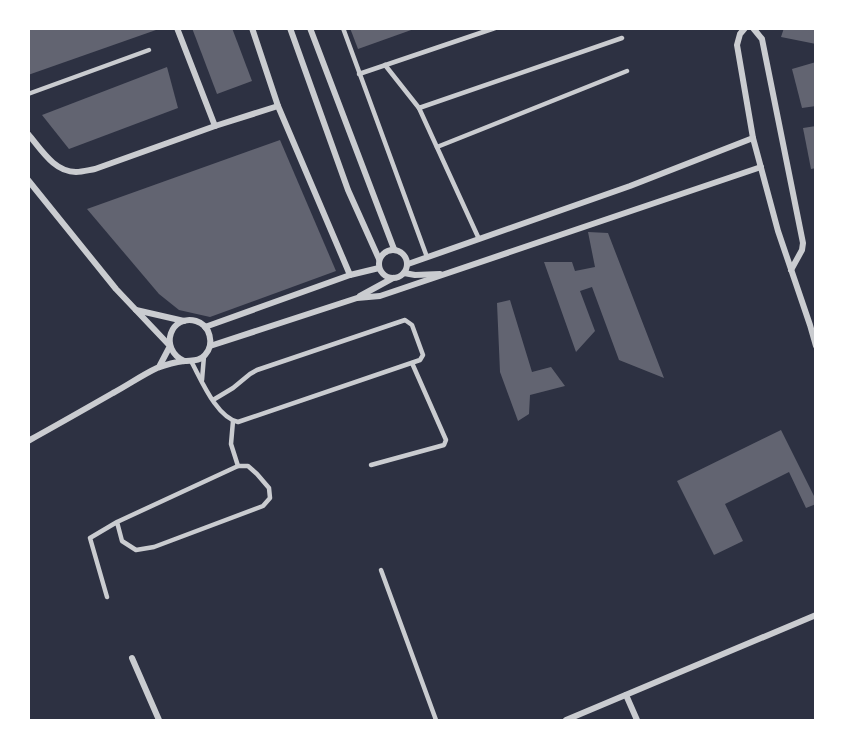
<svg xmlns="http://www.w3.org/2000/svg" width="844" height="749" font-family="'Source Sans 3',sans-serif">
	<rect width="100%" height="100%" fill="#2d3142"/>
	<g fill="#626471">
		<polygon points="30,28 155,28 156,30 28,75 28,29"/>
		<polygon points="192,28 232,28 252,81 217,94"/>
		<polygon points="350,28 414,28 414,29 358,49"/>
		<polygon points="784,28 816,28 816,44 781,37"/>
		<polygon points="816,62 816,106 802,108 792,69"/>
		<polygon points="167,67 178,108 69,149 42,115"/>
		<polygon points="816,126 816,168 811,169 803,128"/>
		<polygon points="280,140 336,271 210,317 179,310 159,294 87,209"/>
		<polygon points="588,232 608,233 664,378 619,360 592,287 580,291 595,331 576,352 544,262 572,262 575,271 595,267"/>
		<polygon points="510,300 532,372 551,367 565,386 530,395 529,414 518,421 500,372 497,303"/>
		<polygon points="781,430 816,500 816,504 806,508 789,472 725,504 743,541 714,555 677,481"/>
	</g>
	<g fill="none" stroke-linecap="round" stroke-linejoin="round">
		<g stroke="#caccd0" stroke-width="4.5">
			<polyline points="343,28 427,257"/>
			<polyline points="385,65 419,108 479,239"/>
			<polyline points="359,74 495,28"/>
			<polyline points="28,94 149,50"/>
			<polyline points="419,108 622,38"/>
			<polyline points="437,147 627,71"/>
			<path d="M191 361C201 379 216 417 238 422L420 360 423 355 412 325 405 320 257 370 250 374 233 388 213 400"/>
			<polyline points="202,380 204,356"/>
			<polyline points="233,421 231,444 238,466"/>
			<polyline points="371,465 444,445 446,440 412,363"/>
			<polyline points="381,570 436,720"/>
			<polyline points="107,597 90,538 117,522 238,466 248,466 257,474 269,488 270,498 263,506 154,547 136,550 122,541 117,522"/>
		</g>
		<g stroke="#caccd0" stroke-width="6">
			<polyline points="177,28 215,126"/>
			<polyline points="290,28 348,190 379,259"/>
			<polyline points="310,28 394,249"/>
			<polyline points="745,28 740,34 737,45 753,138 778,231 810,325 816,346"/>
			<polyline points="753,28 762,39 803,243 802,250 791,270"/>
			<polyline points="278,106 350,275"/>
			<path d="M28 134C41 149 54 172 76 172 82 172 89 170 95 169L215 126 278 106 252 28"/>
			<polyline points="28,180 116,289 170,346 159,367"/>
			<circle cx="393" cy="264" r="14"/>
			<polyline points="408,264 630,186 753,138"/>
			<polyline points="404,273 415,275 440,274"/>
			<polyline points="360,296 393,278"/>
			<polyline points="136,310 184,321"/>
			<polyline points="205,327 350,275 379,268"/>
			<polyline points="210,346 357,298 380,296 761,167"/>
			<path d="M28 441C57 425 85 409 113 393 128 385 142 375 157 368 165 365 176 362 184 361 192 360 199 362 205 355 215 344 210 325 196 321 171 314 158 348 184 361"/>
			<polyline points="132,658 159,720"/>
			<polyline points="626,695 637,720"/>
			<polyline points="566,720 816,615"/>
		</g>
	</g>
	<rect width="844" height="749" fill="none" stroke="#ffffff" stroke-width="60"/>
</svg>
